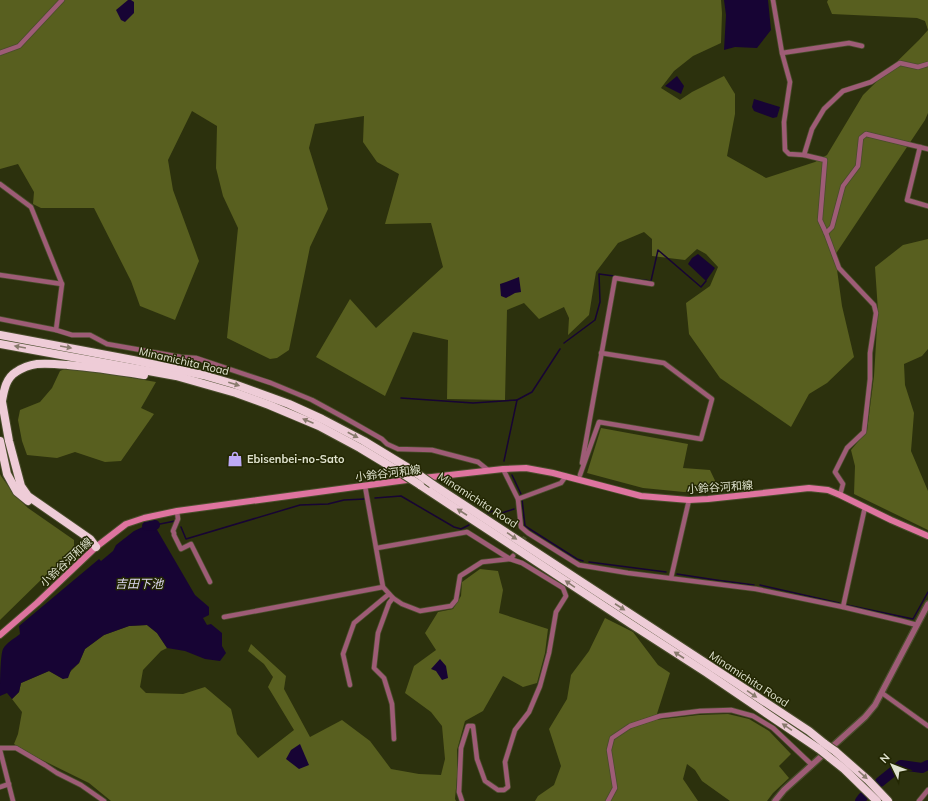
<svg xmlns="http://www.w3.org/2000/svg" width="928" height="801" font-family="Mulish,'Noto Sans JP',sans-serif">
	<rect width="100%" height="100%" fill="#2c310d"/>
	<g fill="#585f1f">
		<polygon points="0,0 721,0 722,13 721,43 693,56 674,71 661,88 680,100 692,92 724,76 735,94 735,114 727,156 766,178 815,162 827,155 863,95 919,40 928,30 925,21 917,18 832,14 827,2 828,0 928,0 928,113 925,120 835,255 842,306 854,357 827,383 809,394 791,427 720,378 689,334 686,303 710,286 718,267 706,254 697,249 685,260 652,256 652,239 644,232 618,243 596,272 589,315 568,335 569,318 564,307 539,319 524,303 507,310 505,400 447,399 448,340 413,332 385,396 316,357 350,299 376,328 443,267 431,223 385,224 399,174 377,162 363,142 364,116 315,124 309,148 328,209 310,247 289,350 277,358 270,359 227,338 238,228 223,196 216,168 217,126 192,111 168,160 173,190 199,261 175,320 140,306 131,281 94,208 41,208 33,204 34,192 18,164 0,169"/>
		<polygon points="928,239 928,349 922,356 904,364 905,385 914,413 911,451 928,491 928,530 854,494 855,466 851,450 867,431 874,376 878,311 875,267 903,245"/>
		<polygon points="69,367 156,382 141,408 154,414 121,461 105,462 75,452 57,458 27,455 22,441 18,420 20,410 40,402 52,388 60,371"/>
		<polygon points="601,428 688,444 683,468 710,470 719,489 684,492 643,488 587,473"/>
		<polygon points="0,474 1,476 14,494 28,508 74,540 74,551 48,573 0,620"/>
		<polygon points="480,569 498,571 503,590 499,613 548,629 545,653 537,683 523,687 503,676 483,711 465,721 457,750 457,777 455,799 456,801 111,801 89,783 38,758 14,744 18,734 22,712 12,699 19,692 21,683 49,671 63,679 79,663 85,649 104,635 129,626 147,625 157,633 167,648 161,651 143,670 140,687 146,693 183,694 205,687 231,709 237,734 258,758 294,730 268,687 273,677 264,664 248,651 251,644 286,676 284,689 310,737 342,720 370,741 391,769 419,774 441,775 445,759 442,726 431,712 405,693 414,666 436,650 425,633 438,612 453,609 461,596 462,582"/>
		<polygon points="605,618 633,632 658,665 670,673 655,720 699,715 728,714 749,719 769,731 791,754 779,766 789,778 773,793 767,801 730,801 702,781 695,770 687,764 683,779 698,801 535,801 538,796 554,785 561,766 549,729 567,699 571,675 589,651"/>
	</g>
	<g fill="#170434">
		<polygon points="128,0 131,0 134,2 134,13 125,22 121,20 116,10"/>
		<polygon points="724,0 768,0 771,30 757,48 735,47 724,50 726,15"/>
		<polygon points="677,76 684,86 681,94 665,86"/>
		<polygon points="754,99 780,107 777,117 773,118 754,111 752,107"/>
		<polygon points="698,254 715,268 706,281 688,264 692,258"/>
		<polygon points="519,277 521,292 515,293 506,298 501,296 500,284 506,282"/>
		<path d="M147 525 148 528H156L195 595 209 607V615L203 618 207 625 211 624 222 633V646L226 653 220 661 205 659 185 651 167 648 157 633 147 625 129 626 104 635 85 649 79 663 71 670 68 678 63 679 49 671 21 683 19 692 12 699 7 693 0 696C0 686 0 656 3 649 7 642 14 639 20 634L19 626 99 559 101 561 113 551 116 545 134 531Z"/>
		<polygon points="440,659 446,666 448,678 442,680 436,671 431,669"/>
		<polygon points="300,744 309,765 299,769 286,759 291,750"/>
	</g>
	<g fill="none" stroke-linecap="round" stroke-linejoin="round">
		<g stroke="#170434" stroke-width="1.5">
			<polyline points="628,278 651,281 658,250 701,287 706,281"/>
			<polyline points="564,343 595,320 600,302 599,274 614,276"/>
			<polyline points="401,398 473,403 517,400 504,461"/>
			<polyline points="517,400 532,392 560,349"/>
			<polyline points="512,475 521,494"/>
			<polyline points="375,498 401,496 454,527 461,529 469,525"/>
			<polyline points="522,499 525,526 577,559 583,561"/>
			<polyline points="488,513 492,511 502,513 514,509"/>
			<polyline points="155,525 175,521"/>
			<polyline points="181,527 186,539 300,505 328,504 344,500 365,499"/>
			<polyline points="589,562 666,572"/>
			<polyline points="677,574 716,580 754,585"/>
			<polyline points="760,585 839,603"/>
			<polyline points="847,605 913,619 928,592"/>
		</g>
		<g stroke="#170434" stroke-width="10">
			<polyline points="147,526 155,525"/>
			<polyline points="880,782 901,765 922,768 928,765"/>
			<polyline points="860,801 863,797"/>
		</g>
		<polyline stroke="#474c2a" stroke-width="4.5" stroke-dasharray="4.5 2" stroke-linecap="butt" points="513,556 525,537"/>
		<g stroke="#494d2c" stroke-width="6">
			<g id="minor">
				<polyline points="773,0 782,53 790,82 784,122 785,150 789,154 804,155 825,160 820,220 826,233 839,268 874,305 876,313 870,353 870,379 864,432 847,448 835,472 843,484 840,495"/>
				<polyline points="0,53 19,46 62,0"/>
				<polyline points="782,53 849,43 862,46"/>
				<polyline points="920,147 907,200 928,206"/>
				<polyline points="804,155 812,129 824,109 843,91 871,82 900,63 918,67 928,64"/>
				<polyline points="0,184 31,207 62,284 56,330 72,335 90,335 107,344 181,357 196,358 271,383 312,400 345,418 382,439 387,444 398,449 432,450 478,462 488,470"/>
				<polyline points="826,233 832,227 843,186 858,166 861,138 866,134 928,149"/>
				<polyline points="0,275 62,284"/>
				<polyline points="0,319 56,330"/>
				<polyline points="582,463 615,278 652,284"/>
				<polyline points="503,469 518,499 521,527 528,533 579,565 628,573 756,589 843,607 902,621 917,625"/>
				<polyline points="580,475 599,422 701,439 712,399 664,363 601,353"/>
				<polyline points="365,486 383,587 393,598 402,604 420,611 451,606 456,600 460,576 482,562 510,559 513,556"/>
				<polyline points="518,499 561,483 566,476"/>
				<polyline points="177,511 178,519 173,531 174,533 174,535 181,549 191,544 210,582"/>
				<polyline points="377,548 467,532 510,559 522,563 563,588 566,596 556,612 549,653 540,686 529,712 515,730 505,762 508,787 504,790 498,790 485,781 477,759 473,726 468,726 461,748 459,792 462,801"/>
				<polyline points="671,578 689,500"/>
				<polyline points="393,598 389,603 378,633 374,668 384,678 392,704 394,739"/>
				<polyline points="843,607 865,507"/>
				<polyline points="224,617 383,587"/>
				<polyline points="350,685 343,654 354,623 389,594"/>
				<polyline points="882,693 928,726"/>
				<polyline points="0,748 16,748 45,765 57,773 81,785 104,801"/>
				<polyline points="0,750 13,801"/>
				<polyline points="0,787 9,784"/>
				<polyline points="608,801 615,788 609,750 612,738 630,726 660,716 700,711 731,710 753,716 773,728 812,765"/>
				<polyline points="919,801 928,790"/>
			</g>
		</g>
		<g stroke="#494d2c" stroke-width="8">
			<polyline id="tertiary" points="775,801 784,790 865,717 875,705 928,604"/>
		</g>
		<g stroke="#494d2c" stroke-width="8">
			<g id="secondary">
				<polyline points="423,478 503,469 526,468 553,473 641,496 689,500 708,499 809,488 828,490 840,495 891,520 928,536"/>
				<polyline points="0,635 37,603 96,547 126,524 144,518 177,511 414,479"/>
			</g>
		</g>
		<g stroke="#494d2c" stroke-width="10">
			<g id="motorway">
				<polyline points="0,335 133,360 203,375 234,384 289,404 322,419 364,441 415,472"/>
				<polyline points="0,344 176,376 236,393 269,405 319,426 360,448 403,474"/>
				<polyline points="1,396 9,441 21,486 28,496 90,539 96,547"/>
				<path d="M2 401C4 390 6 378 16 372 22 368 30 365 37 364 47 363 57 364 68 365 93 367 119 371 144 375"/>
				<polyline points="0,441 7,474 17,492 28,501"/>
				<polyline points="432,484 724,675 809,731 825,744"/>
				<polyline points="420,485 631,624 707,673 819,749"/>
				<polyline points="835,751 868,780 888,801"/>
				<polyline points="829,757 844,769 877,801"/>
			</g>
		</g>
		<use href="#minor" stroke="#9e5c76" stroke-width="4.5"/>
		<use href="#tertiary" stroke="#9e5c76" stroke-width="5.5"/>
		<use href="#secondary" stroke="#de749f" stroke-width="6"/>
		<use href="#motorway" stroke="#eeccd7" stroke-width="8"/>
		<g stroke="#494d2c" stroke-width="10" stroke-linecap="butt">
			<g id="motorway-bridge">
				<polyline points="415,472 432,484"/>
				<polyline points="403,474 420,485"/>
				<polyline points="825,744 835,751"/>
				<polyline points="819,749 829,757"/>
			</g>
		</g>
		<use href="#motorway-bridge" stroke="#eeccd7" stroke-width="8"/>
	</g>
	<defs><path id="oneway-solid" d="M-6-.8H1V-3.2L6.5 0L1 3.2V.8H-6Z"/></defs>
	<g fill="#887a6d">
		<use href="#oneway-solid" transform="translate(20 347) rotate(-170)"/>
		<use href="#oneway-solid" transform="translate(66 347) rotate(10)"/>
		<use href="#oneway-solid" transform="translate(234 384) rotate(17)"/>
		<use href="#oneway-solid" transform="translate(308 421) rotate(-157)"/>
		<use href="#oneway-solid" transform="translate(353 435) rotate(28)"/>
		<use href="#oneway-solid" transform="translate(462 512) rotate(-147)"/>
		<use href="#oneway-solid" transform="translate(512 536) rotate(34)"/>
		<use href="#oneway-solid" transform="translate(570 584) rotate(-146)"/>
		<use href="#oneway-solid" transform="translate(620 607) rotate(33)"/>
		<use href="#oneway-solid" transform="translate(679 655) rotate(-147)"/>
		<use href="#oneway-solid" transform="translate(752 694) rotate(34)"/>
		<use href="#oneway-solid" transform="translate(787 727) rotate(-146)"/>
		<use href="#oneway-solid" transform="translate(863 775) rotate(42)"/>
	</g>
	<defs>
		<g id="shop-bare" transform="scale(1.2)"><path d="M-5-2.5h2.3a2.7 3.5 0 0 1 5.4 0H5L5.5 6h-11ZM-1.5-2.5h3a1.5 2.3 0 0 0-3 0Z" fill="#bda9f5" stroke="#232703" stroke-width="2.5" paint-order="stroke"/></g>
	</defs>
	<g fill-rule="evenodd">
		<use href="#shop-bare" x="235" y="459"/>
	</g>
	<g text-anchor="middle" stroke-width="3" stroke-linejoin="round" paint-order="stroke">
		<g font-size="11" fill="#dfe2ce" stroke="#232703">
			<text transform="translate(184 361) rotate(13)" y="4">Minamichita Road</text>
			<text transform="translate(388 473) rotate(-7)" y="4">小鈴谷河和線</text>
			<text transform="translate(720 487) rotate(-4)" y="4">小鈴谷河和線</text>
			<text transform="translate(478 500) rotate(33)" y="4">Minamichita Road</text>
			<text transform="translate(66 562) rotate(-43)" y="4">小鈴谷河和線</text>
			<text transform="translate(749 679) rotate(33)" y="4">Minamichita Road</text>
		</g>
		<g font-size="11" font-weight="bold" fill="#dfe2ce" stroke="#232703" text-anchor="start">
			<text x="247" y="463">Ebisenbei-no-Sato</text>
		</g>
		<g font-size="12" font-style="italic" fill="#ded8f2" stroke="#232703">
			<text x="139" y="588">吉田下池</text>
		</g>
	</g>
	<g transform="translate(892 765) rotate(313)" stroke="#232703" stroke-width="3" paint-order="stroke">
	<path d="M0-3L7 15L0 10L-7 15Z" fill="#dfe2ce"/>
	<text y="-6" font-size="11" font-weight="bold" text-anchor="middle" fill="#dfe2ce">N</text>
	</g>
</svg>
